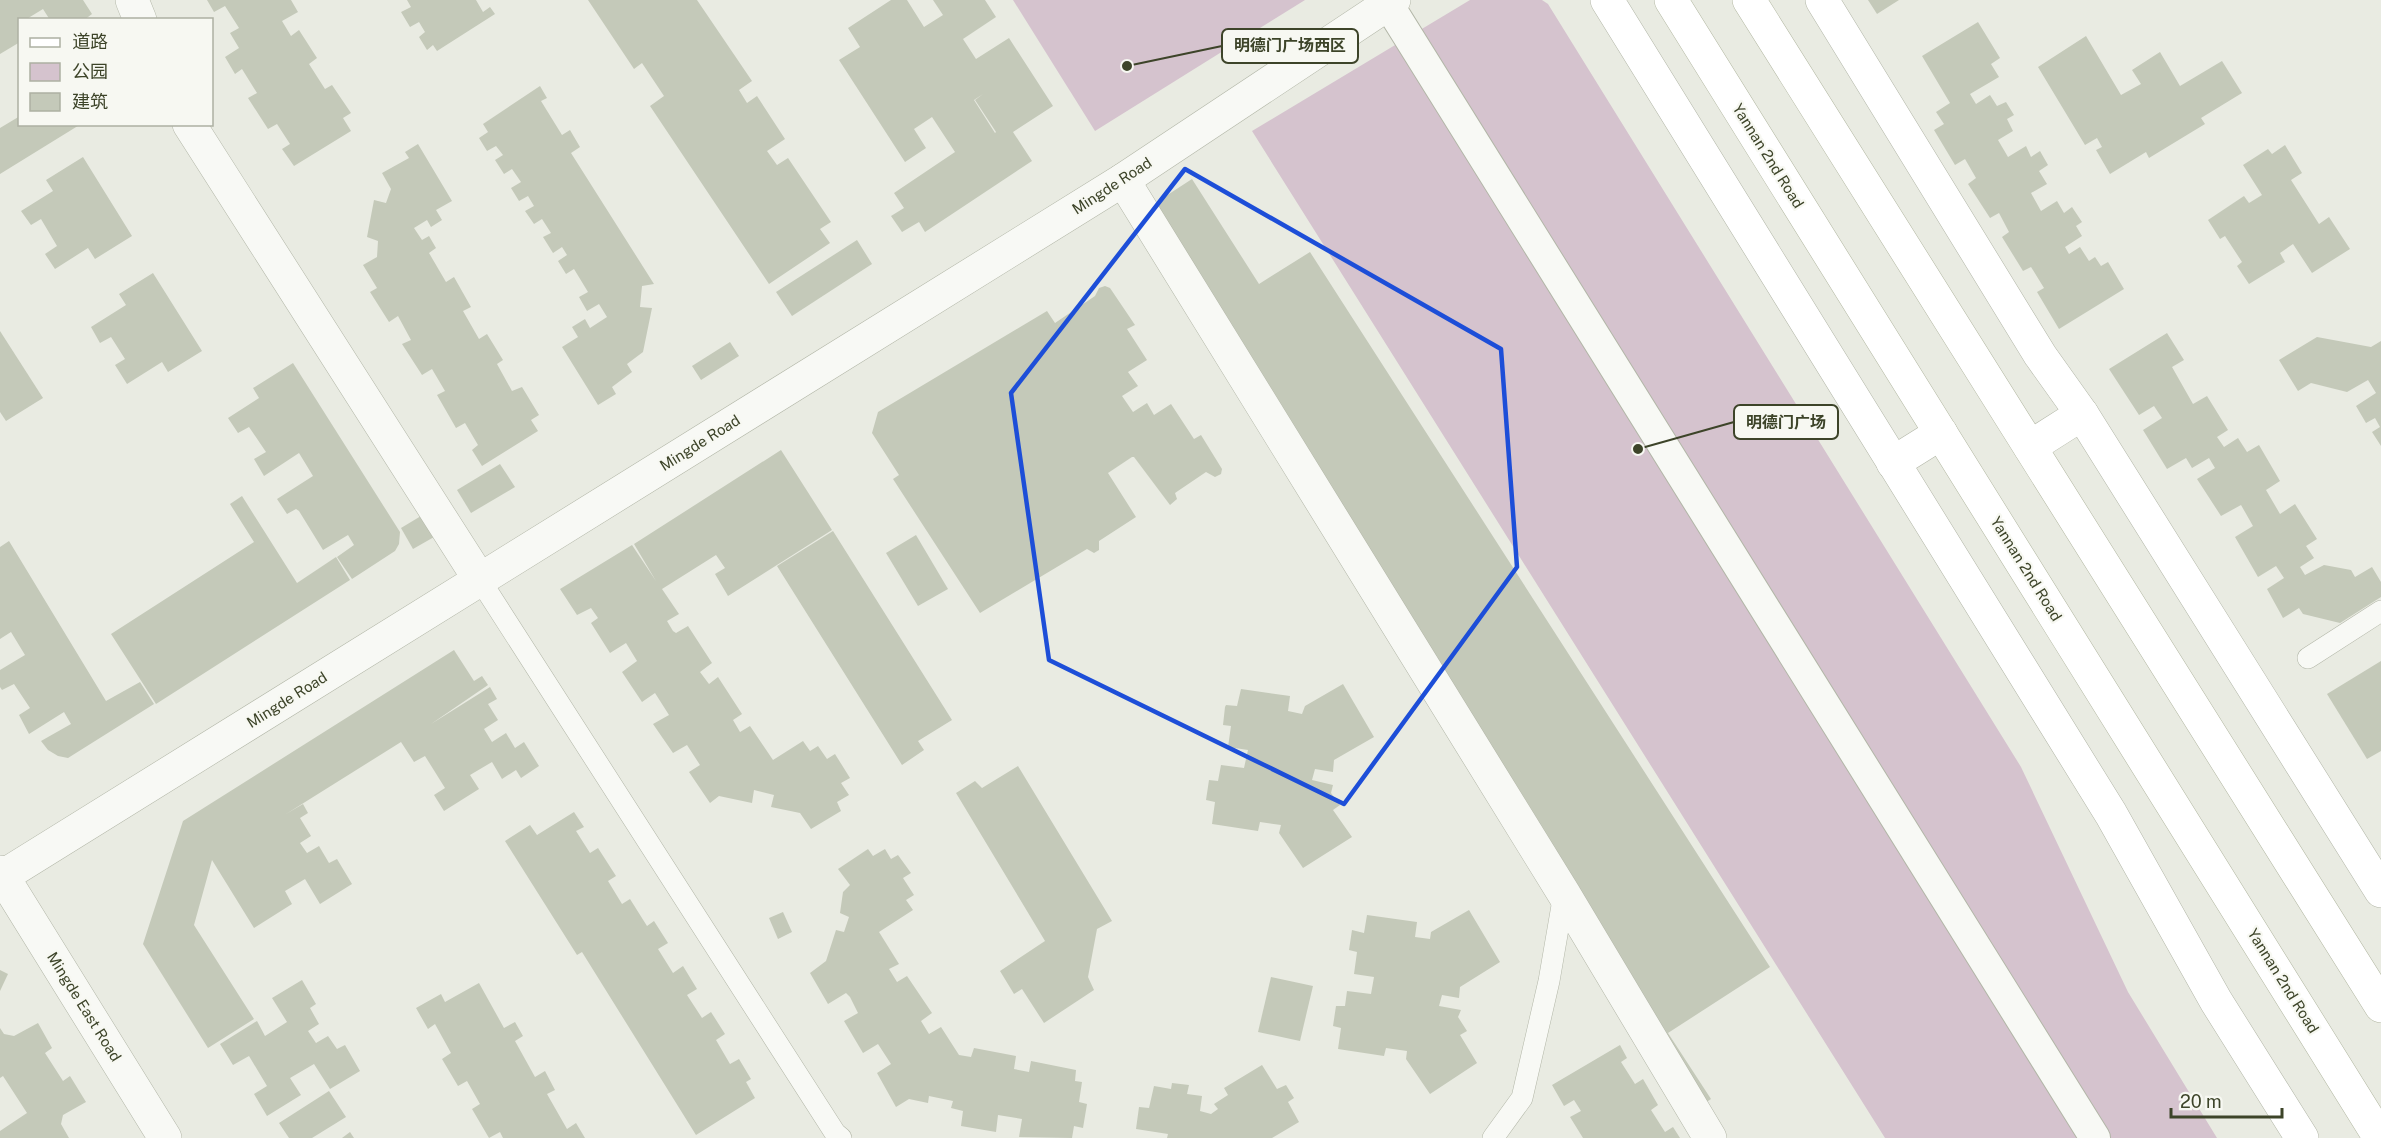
<svg xmlns="http://www.w3.org/2000/svg" width="2381" height="1138" font-family="'Public Sans','Noto Sans SC',sans-serif">
	<rect width="100%" height="100%" fill="#e9ebe2"/>
	<g fill="#d5c3ce">
		<polygon points="1013,0 1305,0 1095,131"/>
		<polygon points="1470,0 1542,0 1548,4 2021,767 2128,992 2217,1138 1885,1138 1252,131"/>
	</g>
	<g fill="#c4c9b9" fill-rule="evenodd">
		<polygon points="0,0 83,0 92,14 84,20 50,20 43,9 25,20 20,20 20,42 0,54"/>
		<polygon points="207,0 291,0 298,12 282,21 291,36 299,30 317,58 309,64 325,89 332,85 351,113 343,118 351,131 294,166 282,149 290,144 277,124 268,129 248,98 257,93 242,69 235,74 225,57 239,48 230,33 239,28 225,6 214,12"/>
		<polygon points="407,0 476,0 483,12 490,7 495,14 437,51 433,45 427,50 419,37 425,32 419,22 410,27 401,12 411,7"/>
		<polygon points="588,0 697,0 752,81 739,90 747,103 757,96 785,139 767,151 777,165 788,158 831,222 820,229 830,243 769,284 650,106 664,96 642,63 634,69"/>
		<path d="M891 0H907L924 27 943 15 933 0H985L996 17 963 39 976 59 1009 38 1053 106 1013 132 1032 161 925 232 919 222 902 232 891 216 904 208 894 193 955 152 932 117 914 129 926 148 905 162 839 60 860 47 848 28ZM983 94 975 100 996 132 995 133 974 100Z"/>
		<polygon points="1868,0 1899,0 1877,14"/>
		<polygon points="1978,22 2000,58 1991,64 1999,77 1970,94 1976,104 1990,95 1997,106 2006,102 2014,115 2007,119 2013,131 1998,140 2008,157 2026,146 2031,157 2040,151 2048,165 2039,171 2047,184 2031,193 2041,211 2057,201 2064,213 2072,207 2082,222 2076,226 2082,236 2065,247 2069,254 2080,247 2089,261 2095,257 2101,266 2108,262 2124,289 2059,329 2037,292 2044,288 2031,267 2023,271 2002,237 2009,232 1999,213 1990,218 1968,184 1976,178 1965,159 1955,165 1934,130 1944,124 1936,112 1950,103 1922,56"/>
		<polygon points="2086,36 2121,95 2141,84 2132,70 2160,52 2180,86 2222,61 2242,93 2201,118 2205,124 2149,158 2146,152 2110,174 2096,150 2102,147 2097,138 2085,145 2038,67"/>
		<polygon points="540,86 547,98 541,101 562,135 570,130 580,147 571,153 654,284 642,286 640,307 652,308 643,352 627,364 632,372 612,387 616,394 598,405 562,347 578,337 572,327 585,319 590,328 607,317 599,304 587,311 579,297 588,292 574,269 566,274 558,261 567,255 562,247 553,253 543,237 551,233 542,219 534,224 525,211 534,206 528,196 519,201 511,188 521,182 512,169 504,174 495,160 503,155 496,146 487,151 479,138 488,132 483,124"/>
		<polygon points="20,116 20,124 81,124 0,174 0,128"/>
		<polygon points="418,144 452,201 436,210 442,220 431,227 427,220 414,228 422,240 429,236 436,248 429,253 446,282 454,277 471,307 463,311 479,339 487,334 503,360 497,364 512,391 522,387 539,415 531,420 538,431 482,466 472,450 478,445 465,423 456,428 437,395 445,391 432,369 422,375 402,344 411,340 398,316 389,322 370,292 377,288 363,265 377,257 378,241 367,237 374,200 386,203 391,189 382,173 409,158 405,152"/>
		<polygon points="2285,145 2302,173 2291,180 2319,224 2329,217 2350,249 2312,273 2293,244 2280,253 2285,262 2249,284 2237,266 2242,262 2225,236 2220,239 2208,220 2244,196 2249,203 2262,195 2243,165 2268,149 2272,154"/>
		<polygon points="83,157 132,236 95,259 88,248 55,269 45,254 57,246 41,219 31,225 21,211 53,191 46,180"/>
		<polygon points="1192,179 1259,284 1310,252 1770,967 1668,1033 1711,1099 1687,1115 1152,205"/>
		<polygon points="857,240 872,264 792,316 776,292"/>
		<polygon points="153,273 202,351 168,372 162,362 127,384 115,365 125,359 111,337 100,343 91,327 126,305 119,294"/>
		<polygon points="1105,286 1110,288 1135,325 1127,329 1147,360 1128,372 1138,386 1122,396 1133,412 1147,403 1154,415 1171,404 1194,439 1201,435 1222,469 1221,474 1215,477 1206,472 1175,493 1177,499 1170,505 1134,457 1132,457 1108,473 1136,517 1099,541 1099,550 1094,553 1087,549 980,613 893,479 899,475 872,433 878,412 1047,311 1055,323 1095,296 1099,288"/>
		<polygon points="0,331 43,398 6,421 0,412"/>
		<polygon points="2167,333 2184,360 2172,367 2193,404 2207,396 2228,430 2217,437 2224,447 2238,438 2247,452 2259,445 2280,481 2266,490 2280,514 2295,504 2317,539 2306,546 2314,558 2300,567 2305,575 2324,565 2351,570 2355,577 2372,567 2381,582 2381,597 2340,623 2303,614 2299,608 2283,618 2267,589 2284,578 2276,566 2258,577 2235,537 2253,526 2241,505 2221,516 2197,479 2215,468 2209,458 2192,468 2186,458 2167,469 2143,430 2162,418 2154,406 2139,415 2109,369"/>
		<polygon points="2317,337 2371,347 2381,341 2381,446 2372,432 2380,427 2375,418 2366,423 2356,406 2376,393 2368,380 2347,392 2311,383 2298,391 2279,360"/>
		<polygon points="730,342 739,356 701,380 692,366"/>
		<polygon points="293,363 400,532 399,544 395,551 352,579 337,557 354,545 348,535 323,550 299,511 296,509 287,514 277,499 313,476 299,453 264,476 254,459 266,452 249,427 238,433 228,418 259,398 253,388"/>
		<polygon points="781,450 832,530 728,596 715,574 725,568 716,555 662,589 679,614 667,621 673,631 676,633 688,626 712,663 700,672 709,684 718,677 742,714 733,720 740,732 750,726 773,760 803,741 810,751 818,746 827,759 835,754 850,778 841,783 849,795 837,802 841,811 811,829 800,813 771,807 774,795 754,790 752,803 719,796 710,803 689,772 700,765 687,745 673,753 653,724 669,715 655,693 642,702 622,672 637,661 626,643 610,653 591,623 598,618 591,608 577,615 560,589 632,545 656,581 634,544"/>
		<polygon points="500,464 515,487 471,513 457,490"/>
		<polygon points="242,496 297,583 336,557 350,580 156,704 111,634 254,542 230,504"/>
		<polygon points="421,516 434,537 413,549 401,528"/>
		<polygon points="833,531 952,720 918,741 924,750 902,765 777,566"/>
		<polygon points="916,535 948,589 918,606 886,553"/>
		<polygon points="9,541 106,701 140,682 154,704 68,758 58,756 48,750 41,741 71,724 64,712 29,734 19,715 30,708 14,684 2,690 0,687 0,670 25,655 11,632 0,639 0,547"/>
		<polygon points="454,650 474,681 482,676 488,685 431,724 490,687 497,699 488,704 498,720 484,729 492,742 506,733 515,748 524,742 539,766 521,778 516,770 502,779 492,762 470,775 479,789 444,811 434,795 445,788 425,756 414,762 401,742 286,814 303,804 308,813 300,818 311,836 300,843 307,853 319,846 329,863 337,859 352,884 320,904 305,879 285,891 292,904 254,928 212,860 194,925 254,1019 208,1048 143,944 183,821"/>
		<polygon points="2381,661 2381,751 2367,759 2327,694"/>
		<polygon points="1343,684 1374,737 1334,760 1333,772 1315,769 1312,780 1333,785 1331,793 1340,805 1333,810 1352,837 1303,868 1279,833 1281,825 1260,822 1258,831 1212,824 1215,802 1206,800 1209,780 1218,781 1221,765 1244,768 1248,750 1228,747 1231,726 1223,725 1225,707 1226,705 1237,706 1241,689 1290,696 1288,711 1302,714 1305,706"/>
		<polygon points="1018,766 1112,921 1097,929 1088,977 1094,990 1044,1023 1022,989 1014,994 1000,971 1045,941 956,793 975,781 982,788"/>
		<polygon points="574,812 584,827 576,831 590,853 598,848 616,876 608,881 622,904 630,899 647,926 654,921 668,943 658,949 673,973 683,966 697,989 687,995 702,1018 711,1012 725,1034 716,1040 730,1064 739,1059 751,1079 746,1082 755,1098 696,1135 582,952 577,955 505,841 530,825 537,835"/>
		<polygon points="868,849 873,856 885,849 891,859 898,855 911,873 903,878 914,895 906,900 913,910 879,932 899,964 889,969 897,982 907,976 932,1013 921,1021 929,1034 941,1027 959,1055 971,1057 974,1048 1016,1056 1014,1069 1029,1072 1031,1061 1076,1070 1075,1081 1082,1082 1079,1102 1087,1104 1083,1128 1074,1126 1072,1138 1019,1137 1022,1119 998,1115 996,1132 961,1126 963,1111 951,1108 953,1101 929,1096 928,1103 909,1099 896,1107 877,1073 891,1064 878,1044 863,1053 844,1021 858,1013 850,997 846,993 828,1004 810,973 826,961 836,930 844,932 849,917 840,913 843,892 850,885 838,869"/>
		<polygon points="1469,910 1500,962 1460,987 1459,998 1442,995 1439,1006 1461,1010 1458,1017 1467,1031 1460,1035 1477,1063 1430,1094 1406,1059 1407,1051 1386,1048 1384,1056 1338,1049 1341,1028 1333,1026 1336,1006 1345,1006 1347,991 1371,994 1374,977 1354,974 1357,952 1349,950 1352,930 1364,933 1367,915 1417,922 1415,937 1430,939 1431,932"/>
		<polygon points="783,912 792,932 778,939 769,918"/>
		<polygon points="0,970 8,974 0,991"/>
		<polygon points="1271,977 1313,986 1300,1041 1258,1032"/>
		<polygon points="302,980 316,1004 310,1008 319,1024 308,1031 316,1043 328,1036 337,1049 345,1045 360,1071 330,1089 314,1064 290,1078 301,1095 267,1116 254,1094 267,1086 249,1056 233,1065 220,1044 257,1021 265,1036 287,1022 272,998"/>
		<polygon points="479,983 504,1028 515,1022 523,1036 515,1041 535,1077 545,1071 555,1090 547,1094 567,1129 576,1123 585,1138 503,1138 500,1132 489,1138 472,1109 480,1104 467,1081 458,1086 442,1059 451,1053 435,1024 428,1029 416,1008 441,994 445,1002"/>
		<polygon points="38,1023 52,1048 45,1053 63,1081 70,1076 86,1102 63,1115 61,1124 69,1138 0,1138 0,1131 27,1113 3,1076 0,1078 0,1028 4,1034 14,1036"/>
		<polygon points="1620,1045 1627,1058 1621,1062 1635,1084 1643,1079 1658,1105 1651,1110 1665,1132 1673,1127 1680,1138 1583,1138 1570,1117 1581,1111 1574,1100 1564,1106 1552,1085"/>
		<polygon points="1262,1065 1277,1089 1286,1085 1294,1098 1288,1102 1299,1122 1272,1138 1167,1138 1168,1134 1136,1129 1139,1107 1149,1108 1154,1086 1171,1089 1172,1083 1189,1085 1187,1094 1202,1096 1200,1111 1211,1114 1218,1109 1214,1104 1228,1095 1224,1088"/>
		<polygon points="329,1091 346,1117 312,1138 289,1138 279,1123"/>
		<polygon points="350,1132 354,1138 342,1138"/>
	</g>
	<g fill="none" stroke-linecap="round" stroke-linejoin="round">
		<g stroke="#b2b6a7" stroke-width="22">
			<g id="service">
				<polyline points="480,580 835,1133 841,1138"/>
				<polyline points="2308,658 2381,611"/>
				<polyline points="1493,1138 1522,1098 1549,981 1564,894"/>
			</g>
		</g>
		<g stroke="#b2b6a7" stroke-width="32">
			<polyline id="pedestrian" points="1388,4 2095,1138"/>
		</g>
		<g stroke="#b2b6a7" stroke-width="34">
			<g id="minor">
				<polyline points="132,0 140,20"/>
				<polyline points="189,124 480,580"/>
				<polyline points="1123,180 1564,894 1710,1138"/>
			</g>
		</g>
		<g stroke="#b2b6a7" stroke-width="34">
			<g id="tertiary">
				<polyline points="0,872 165,1138"/>
				<polyline points="0,878 1123,180 1394,0"/>
			</g>
		</g>
		<g stroke="#b2b6a7" stroke-width="34">
			<g id="secondary">
				<polyline points="1607,0 2111,814 2216,1001 2302,1138"/>
				<polyline points="1822,0 2040,355 2082,414 2381,891"/>
				<polyline points="2030,447 2082,414"/>
				<polyline points="1893,463 1941,433"/>
			</g>
		</g>
		<g stroke="#b2b7a1" stroke-width="34">
			<g id="primary">
				<polyline points="1671,0 2380,1138"/>
				<polyline points="1749,0 2381,1006"/>
			</g>
		</g>
		<use href="#service" stroke="#f8f9f5" stroke-width="21"/>
		<use href="#pedestrian" stroke="#f8f9f5" stroke-width="30"/>
		<use href="#minor" stroke="#f8f9f5" stroke-width="33"/>
		<use href="#tertiary" stroke="#f8f9f5" stroke-width="33"/>
		<use href="#secondary" stroke="#fff" stroke-width="33"/>
		<use href="#primary" stroke="#fff" stroke-width="33"/>
	</g>
	<path fill="none" stroke="#1d4ed8" stroke-width="4.5" stroke-linejoin="round" d="M1185 169 1501 349 1517 567 1344 804 1049 660 1011 393Z"/>
	<g text-anchor="middle" stroke-width="4.5" stroke-linejoin="round" paint-order="stroke">
		<g font-size="15" fill="#3d4429" stroke="#f7f8f2">
			<text transform="translate(1768 156) rotate(58)" y="5">Yannan 2nd Road</text>
			<text transform="translate(1112 186) rotate(-33)" y="5">Mingde Road</text>
			<text transform="translate(700 443) rotate(-32)" y="5">Mingde Road</text>
			<text transform="translate(2026 569) rotate(58)" y="5">Yannan 2nd Road</text>
			<text transform="translate(287 700) rotate(-32)" y="5">Mingde Road</text>
			<text transform="translate(2283 981) rotate(58)" y="5">Yannan 2nd Road</text>
			<text transform="translate(84 1007) rotate(58)" y="5">Mingde East Road</text>
		</g>
	</g>
	<path fill="none" stroke="#3d4429" stroke-width="2" d="M1127 66L1222 46M1638 449L1734 422"/>
	<g fill="#3d4429" stroke="#f7f8f2" stroke-width="2">
		<circle cx="1127" cy="66" r="6"/>
		<circle cx="1638" cy="449" r="6"/>
	</g>
	<g fill="#f7f8f2" stroke="#3d4429" stroke-width="2">
		<rect x="1222" y="29" width="136" height="34" rx="6"/>
		<rect x="1734" y="405" width="104" height="34" rx="6"/>
	</g>
	<g font-size="16" text-anchor="middle" font-weight="bold" fill="#3d4429">
		<text x="1290" y="51">明德门广场西区</text>
		<text x="1786" y="428">明德门广场</text>
	</g>
	<rect x="18" y="18" width="195" height="108" fill="#f7f8f2" stroke="#adb0a2" stroke-width="1.5"/>
	<rect x="30" y="38" width="30" height="9" fill="#ffffff" stroke="#adb0a2" stroke-width="1.5"/>
	<text x="72" y="48" font-size="18" fill="#3d4429">道路</text>
	<rect x="30" y="63" width="30" height="18" fill="#d5c3ce" stroke="#adb0a2" stroke-width="1.5"/>
	<text x="72" y="78" font-size="18" fill="#3d4429">公园</text>
	<rect x="30" y="93" width="30" height="18" fill="#c4c9b9" stroke="#adb0a2" stroke-width="1.5"/>
	<text x="72" y="108" font-size="18" fill="#3d4429">建筑</text>
	<path d="M2171 1108v9h111v-9" fill="none" stroke="#3d4429" stroke-width="3"/>
	<text x="2180" y="1108" font-size="18" fill="#3d4429" stroke="#f7f8f2" stroke-width="4.5" paint-order="stroke">20 m</text>
</svg>
